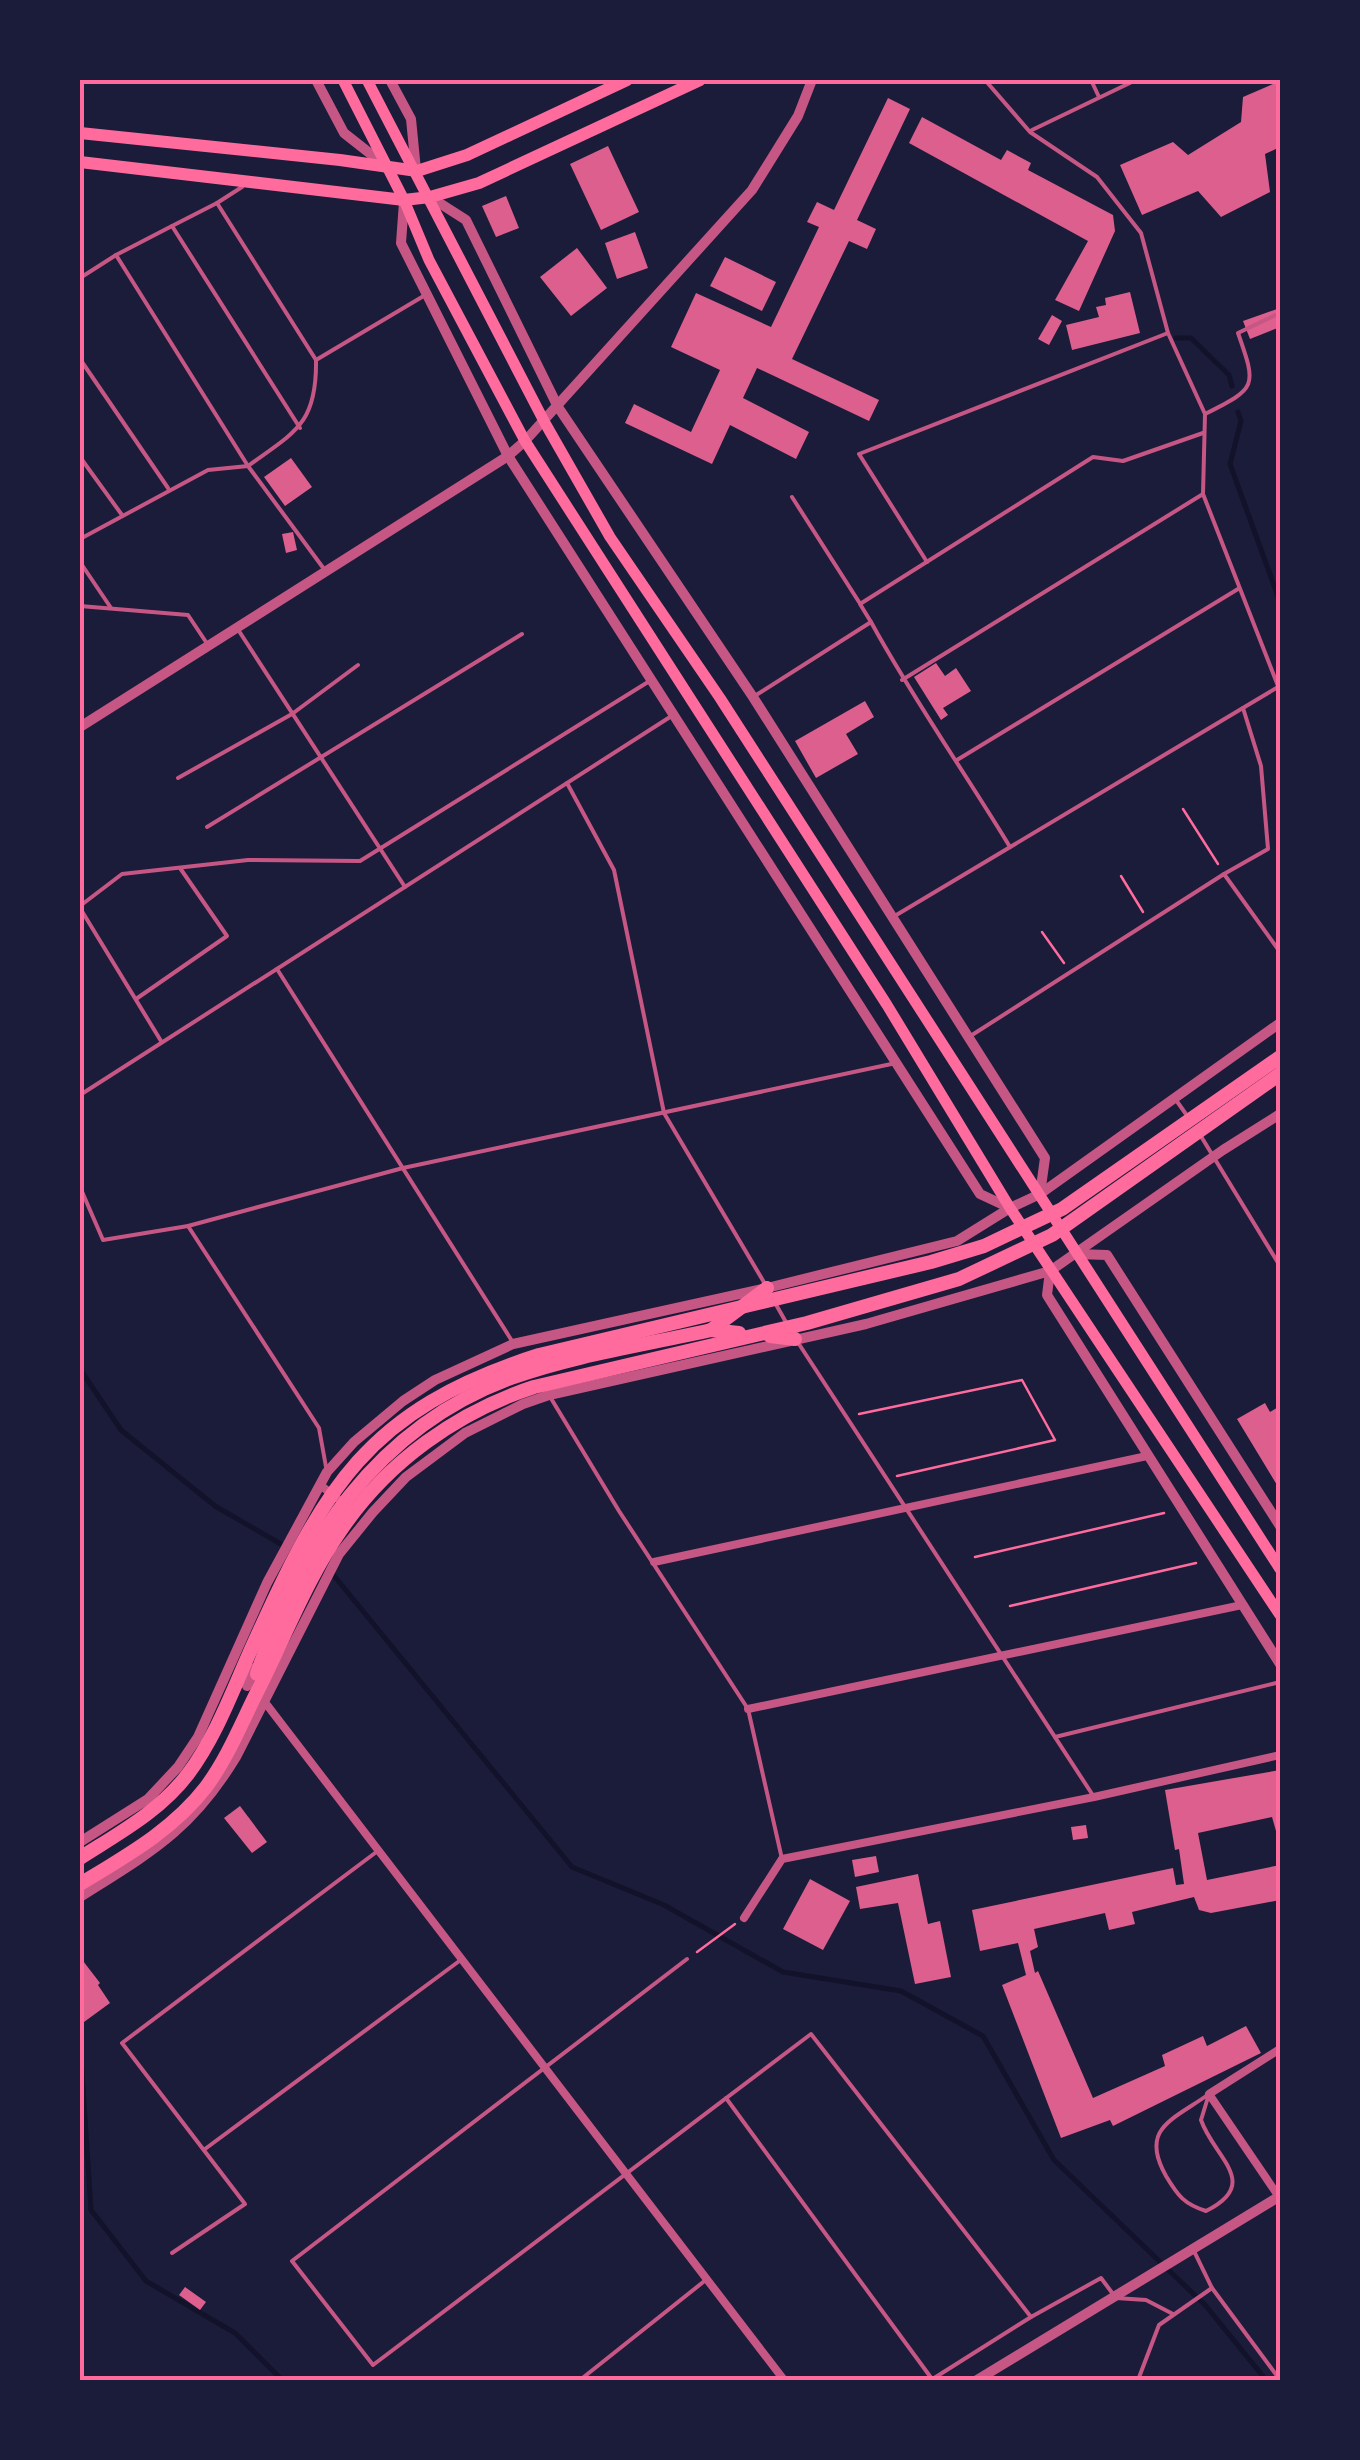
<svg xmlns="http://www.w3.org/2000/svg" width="1360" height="2460" font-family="Helvetica,sans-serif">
	<rect width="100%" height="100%" fill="#1b1b3a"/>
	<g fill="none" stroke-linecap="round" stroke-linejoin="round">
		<g stroke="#12122b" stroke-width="5">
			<polyline points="1176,338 1191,338 1229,375 1232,386"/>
			<polyline points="1238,412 1241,421 1230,464 1280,602"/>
			<polyline points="80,1369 121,1430 215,1506 286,1547"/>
			<polyline points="331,1572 572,1867 664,1905 783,1972 901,1991 983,2036 1054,2160 1206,2306 1266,2380"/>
			<polyline points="81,2058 91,2210 146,2281 235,2333 282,2380"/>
		</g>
	</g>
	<g fill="#dd5f8e">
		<polygon points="1280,81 1280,147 1265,154 1270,192 1221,217 1198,191 1142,215 1120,165 1173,142 1188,155 1241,122 1243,97"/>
		<polygon points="888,98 910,109 857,220 876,229 867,249 849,241 792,359 879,400 869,421 757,368 743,398 809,432 796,459 730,425 712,464 625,423 634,404 691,432 720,370 671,347 696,293 771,327 819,227 807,222 817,202 834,210"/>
		<polygon points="922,117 1001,160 1007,150 1031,163 1028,170 1113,215 1115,231 1079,311 1055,300 1088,241 909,143"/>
		<polygon points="608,146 639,212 601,230 570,164"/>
		<polygon points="506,196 519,228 496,237 482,206"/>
		<polygon points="635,232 648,268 617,279 605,243"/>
		<polygon points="577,248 607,288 571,316 540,277"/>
		<polygon points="725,257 776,282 762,311 710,286"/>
		<polygon points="1130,292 1140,333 1072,350 1066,325 1099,317 1096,307 1106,305 1105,298"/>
		<polygon points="1280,308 1280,327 1250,339 1243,321"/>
		<polygon points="1052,315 1062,321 1049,345 1038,339"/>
		<polygon points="291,458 312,487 285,506 264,477"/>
		<polygon points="293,532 297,550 286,553 282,534"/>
		<polygon points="936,663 945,676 956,668 971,691 943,708 948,715 941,720 914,677"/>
		<polygon points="865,701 874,717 846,734 858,754 816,778 795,741"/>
		<polygon points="1265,1403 1270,1412 1280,1406 1280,1490 1237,1419"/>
		<polygon points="1280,1770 1280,1845 1272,1817 1198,1833 1207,1880 1280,1865 1280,1900 1211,1913 1199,1910 1194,1897 1132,1912 1135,1924 1109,1930 1105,1913 1034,1929 1038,1947 1030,1951 1035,1973 1038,1971 1093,2098 1165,2066 1162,2055 1203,2036 1207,2046 1246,2026 1261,2053 1113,2126 1110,2120 1061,2138 1002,1985 1026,1975 1018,1943 980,1951 972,1910 1173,1868 1176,1885 1184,1884 1179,1849 1175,1850 1165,1790"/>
		<polygon points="240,1806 267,1842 252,1853 224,1818"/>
		<polygon points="1086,1825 1088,1838 1073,1840 1071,1827"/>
		<polygon points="876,1856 879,1872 855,1877 852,1860"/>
		<polygon points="918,1874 928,1924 940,1921 951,1977 915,1984 898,1903 860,1909 856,1887"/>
		<polygon points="810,1879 850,1901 823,1950 783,1929"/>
		<polygon points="80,1957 100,1983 98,1985 110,2003 84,2022 80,2017"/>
		<polygon points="185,2287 206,2302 200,2310 179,2295"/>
	</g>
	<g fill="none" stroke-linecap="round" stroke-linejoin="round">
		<g stroke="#ff6b9d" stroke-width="2.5">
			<polyline points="1183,809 1218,864"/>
			<polyline points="1121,876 1143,912"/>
			<polyline points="1042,932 1064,963"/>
			<polyline points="859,1414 1022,1380 1055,1440 897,1476"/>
			<polyline points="975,1557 1164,1513"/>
			<polyline points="1010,1606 1196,1563"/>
			<polyline points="697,1952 735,1924"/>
		</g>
		<g stroke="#c65784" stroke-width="4">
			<polyline points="985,80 1030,132 1097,177 1141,233 1168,333 1205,414 1203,494 1280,691"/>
			<polyline points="1091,80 1099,97"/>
			<polyline points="1032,130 1136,80"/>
			<polyline points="242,187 217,203 316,360"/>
			<polyline points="217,203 172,226 300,428"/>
			<polyline points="172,226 116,255 248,466 324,569"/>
			<polyline points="80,278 116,255"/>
			<polyline points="80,359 168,488"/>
			<path d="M1205 414C1257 388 1257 387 1238 333L1280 313"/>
			<polyline points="80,457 122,515"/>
			<path d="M248 466C295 432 317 424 316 360L427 294"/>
			<polyline points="792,497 859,602"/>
			<polyline points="80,539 208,470 248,466"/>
			<polyline points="80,562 111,608"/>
			<polyline points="927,562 859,454 1168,333"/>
			<polyline points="80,606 188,615 206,642"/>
			<path d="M871 622C913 699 964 771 1010 847"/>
			<polyline points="237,628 405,887"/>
			<polyline points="902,680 1203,494"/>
			<polyline points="753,697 871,622 860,604 1093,457 1123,461 1203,433"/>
			<polyline points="957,760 1238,589"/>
			<polyline points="178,778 292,714 358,665"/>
			<polyline points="567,783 614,870 664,1113 765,1284"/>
			<polyline points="207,827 522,634"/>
			<polyline points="1224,874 1268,849 1261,766 1243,708"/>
			<polyline points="80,906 122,874 248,860 360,861 648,682"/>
			<polyline points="80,908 161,1041"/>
			<polyline points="893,917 1278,687"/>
			<polyline points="277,969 512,1341"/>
			<polyline points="136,999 227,936 180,868"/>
			<polyline points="972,1035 1224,874 1280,952"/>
			<polyline points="80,1095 670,717"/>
			<polyline points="1176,1100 1188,1117"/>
			<polyline points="1199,1133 1280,1266"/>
			<polyline points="80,1187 103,1240 188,1226 403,1168 896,1063"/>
			<polyline points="188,1226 319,1428 326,1467"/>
			<polyline points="774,1301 787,1324"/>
			<polyline points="797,1341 1094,1797"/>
			<polyline points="549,1395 619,1511 748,1709 782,1859"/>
			<polyline points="1055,1737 1280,1682"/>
			<polyline points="687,1959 292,2261 373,2365 811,2034 1031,2317"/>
			<path d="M1209 2094 1201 2120C1214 2158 1262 2183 1206 2211 1184 2204 1178 2196 1166 2176 1139 2128 1173 2120 1209 2094Z"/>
			<polyline points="726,2098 932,2379"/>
			<polyline points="205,2149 462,1959"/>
			<polyline points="1194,2251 1212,2288 1280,2380"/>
			<polyline points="172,2253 245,2204 122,2043 379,1850"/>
			<polyline points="580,2380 707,2279"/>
			<polyline points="931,2380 1031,2317 1101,2278 1116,2298 1146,2300 1173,2314"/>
			<polyline points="1138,2380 1159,2325 1212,2288"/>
		</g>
		<g stroke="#c65784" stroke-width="8">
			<polyline points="324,1488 347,1506"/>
			<polyline points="654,1562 1147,1456"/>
			<polyline points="264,1701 784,2380"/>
			<polyline points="748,1709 1242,1605"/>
			<polyline points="744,1918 782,1859 1094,1797 1280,1755"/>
			<polyline points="1279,2197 1209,2094 1280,2049"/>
		</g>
		<g stroke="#c65784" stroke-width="10">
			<polyline points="316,80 344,133 386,166"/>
			<polyline points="390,80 411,119 416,170"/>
			<polyline points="430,197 466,220 558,407 753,697 1045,1158 1040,1194"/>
			<polyline points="404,202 401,243 508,456 980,1194 1010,1208"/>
			<polyline points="80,727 508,456 525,441 752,190 798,116 812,80"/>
			<polyline points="1076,1254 1107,1255 1280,1526"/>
			<polyline points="1050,1271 1047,1295 1280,1664"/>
			<polyline points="247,1686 255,1668"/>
			<polyline points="80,1842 148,1799 178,1767 198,1737 267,1583 327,1472 354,1442 403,1401 435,1380 513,1344 767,1288 957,1241 1010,1208 1040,1194 1280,1023"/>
			<path d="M80 1897C151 1852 191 1831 236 1757L339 1554 373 1512 406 1477 465 1433 523 1404 549 1395 866 1324 1050 1271 1223 1150 1280 1114"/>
			<polyline points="977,2380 1280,2196"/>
		</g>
		<g stroke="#ff6b9d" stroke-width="11">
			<polyline points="343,80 404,200 429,260 525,441 887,1005 1010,1208 1280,1615"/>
			<polyline points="367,80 545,423 610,537 720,698 1280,1569"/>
		</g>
		<g stroke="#ff6b9d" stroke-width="12">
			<polyline points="80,133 340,160 417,171 467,155 627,80"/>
			<polyline points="80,162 404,200 430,197 479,183 700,80"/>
		</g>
		<g stroke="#ff6b9d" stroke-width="14">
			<polyline points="711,1330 767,1288"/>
			<polyline points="770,1336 795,1339"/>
			<path d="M257 1674C300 1544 377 1427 511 1378 575 1355 645 1345 711 1330L739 1333"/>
			<path d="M80 1858C119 1833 160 1811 188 1774 217 1735 233 1689 253 1645 324 1488 366 1410 539 1355L931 1262 984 1246 1062 1209 1280 1057"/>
			<path d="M80 1884C126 1856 173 1830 206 1787 229 1756 243 1719 260 1686 286 1634 308 1577 341 1530 387 1462 457 1412 534 1387L807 1323 959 1279 1052 1235 1280 1074"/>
		</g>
	</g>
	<rect width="1360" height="2460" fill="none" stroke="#1b1b3a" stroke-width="165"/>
	<rect x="82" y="82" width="1196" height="2296" fill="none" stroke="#ff6b9d" stroke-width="4"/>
</svg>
